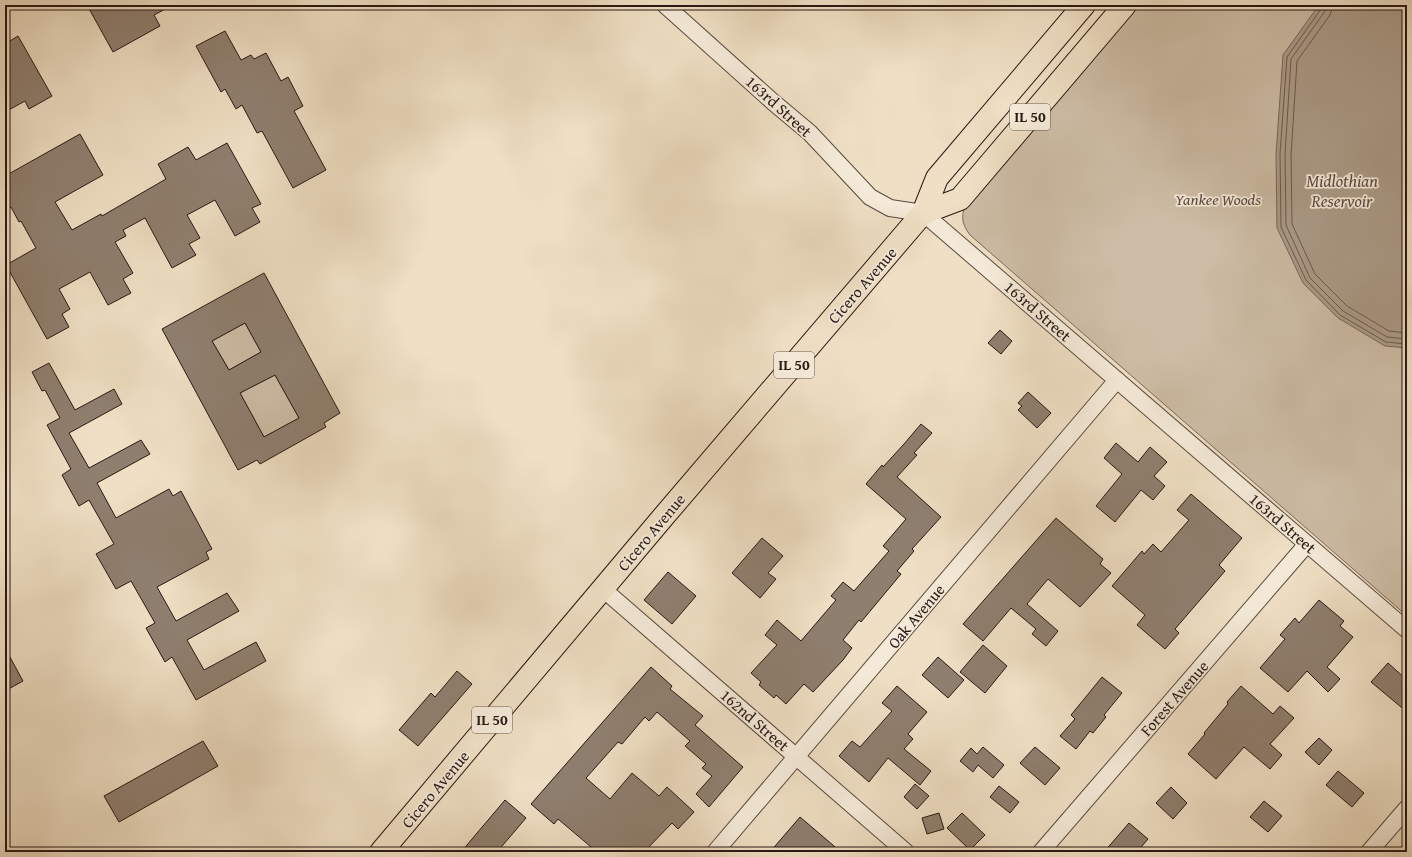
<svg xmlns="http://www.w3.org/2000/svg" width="1412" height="857" font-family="'Gentium Book Plus',serif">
	<rect width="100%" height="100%" fill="#efdfc4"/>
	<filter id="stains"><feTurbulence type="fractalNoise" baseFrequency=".005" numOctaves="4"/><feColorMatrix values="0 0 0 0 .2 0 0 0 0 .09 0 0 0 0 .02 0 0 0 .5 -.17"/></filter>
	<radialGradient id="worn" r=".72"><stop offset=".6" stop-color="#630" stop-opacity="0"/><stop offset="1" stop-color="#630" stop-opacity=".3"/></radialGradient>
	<g fill="#cdbda6" stroke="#7a6a5c">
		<path d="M1136 5H1407V616L970 235C962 224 961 218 965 205Z"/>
		<polygon points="245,323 261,352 229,370 212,341"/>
		<polygon points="275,375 299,418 264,437 240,393"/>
	</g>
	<polygon fill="#ab9b88" stroke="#776759" points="1319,5 1407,5 1407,348 1385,346 1338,318 1303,283 1277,228 1276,154 1283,55"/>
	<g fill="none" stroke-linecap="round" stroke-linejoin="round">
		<g stroke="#6a5a4e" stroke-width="1">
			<polyline points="1322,5 1321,9 1287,57 1280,154 1281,227 1306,280 1340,315 1386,342 1407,344"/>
			<polyline points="1327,5 1325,11 1291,59 1285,154 1286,225 1310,278 1343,311 1387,337 1407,339"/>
			<polyline points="1333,5 1330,15 1297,61 1291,155 1292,224 1315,274 1347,306 1389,331 1407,333"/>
		</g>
	</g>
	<g fill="#8f7f6f" stroke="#281813" fill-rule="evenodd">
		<polygon points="87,5 173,5 154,15 160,26 113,52"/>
		<polygon points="225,31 241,60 251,55 254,59 266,53 281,81 288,77 303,106 294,111 326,170 293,188 262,131 257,133 242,105 236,109 225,89 221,92 196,46"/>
		<polygon points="18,36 52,96 29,109 25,101 5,112 5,44"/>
		<polygon points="80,134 103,175 55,202 72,230 101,214 102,216 166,179 158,164 188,147 196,160 227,143 261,204 252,208 260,222 235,236 215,200 187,215 200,238 189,244 196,255 172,268 145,218 123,230 126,236 115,242 133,273 123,279 131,293 108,305 90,272 59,289 70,309 62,314 69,327 47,339 6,265 36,248 21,221 19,222 11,207 5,210 5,176"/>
		<path d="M264 273 340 413 324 423 326 427 260 464 257 460 238 470 162 329ZM245 323 261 352 229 370 212 341ZM275 375 299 418 264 437 240 393Z"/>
		<polygon points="1000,330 1012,341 1001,354 988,343"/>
		<polygon points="49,363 75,410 114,389 122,404 69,433 89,468 141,440 150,454 97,483 116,518 169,489 173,496 181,491 212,549 206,552 209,559 157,587 176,621 227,593 239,611 187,640 204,670 256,642 266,661 196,700 172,657 165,662 146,628 155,623 131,581 116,589 96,554 114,544 89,500 79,506 62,475 71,469 47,425 60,418 45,390 42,391 32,372"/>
		<polygon points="1028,392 1051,413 1037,428 1018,410 1022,406 1018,403"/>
		<polygon points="921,424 932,433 914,453 917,455 897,477 941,517 912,549 914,551 897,571 901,574 861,622 859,620 843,640 852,648 843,660 813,692 804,684 786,704 776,695 774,698 759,685 761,682 751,673 777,645 765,635 777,620 801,641 836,600 831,596 843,582 854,591 889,551 883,546 906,519 866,484 882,465 883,467 904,444"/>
		<polygon points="1116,443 1138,462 1150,447 1167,462 1154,476 1165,486 1153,500 1141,490 1115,522 1096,506 1122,474 1104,458"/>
		<polygon points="1191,494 1242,538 1219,565 1225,571 1175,629 1179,633 1165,649 1137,625 1145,615 1112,586 1142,551 1144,554 1153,544 1161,552 1189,520 1177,510"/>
		<polygon points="1056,518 1103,559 1100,564 1111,573 1080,607 1048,579 1027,604 1058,631 1046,646 1032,634 1036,629 1011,608 983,641 963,624"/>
		<polygon points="762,538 783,556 768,573 776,579 760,598 732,573"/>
		<polygon points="668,572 696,596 672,624 644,600"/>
		<polygon points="1319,600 1344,621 1340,626 1353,637 1327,667 1340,679 1328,692 1307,671 1288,692 1260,668 1285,639 1280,635 1295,618 1299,623"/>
		<polygon points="983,645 1007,666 985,693 960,672"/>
		<polygon points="5,648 23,681 5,691"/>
		<polygon points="938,657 964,680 948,698 922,675"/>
		<polygon points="1388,663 1407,680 1407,712 1371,682"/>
		<polygon points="651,667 672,686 670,689 703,716 695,725 743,767 709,807 696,794 712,776 702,768 706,764 685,746 690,741 657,712 649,721 645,717 622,744 618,742 586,778 610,799 632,773 659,796 667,787 694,812 678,829 672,823 644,852 597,852 558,819 554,824 531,804"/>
		<polygon points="457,671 472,684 418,746 399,730 431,693 435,697"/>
		<polygon points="1102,677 1122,693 1104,715 1106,717 1093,733 1090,731 1076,749 1060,736 1075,719 1071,715"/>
		<polygon points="897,686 927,712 908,734 913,739 904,749 931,771 920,785 888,758 869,782 839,756 852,741 860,747 892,711 882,703"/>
		<polygon points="1241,686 1273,714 1280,706 1294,718 1270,744 1282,755 1270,769 1244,747 1216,779 1188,754 1205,734 1204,733 1228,704 1227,702"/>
		<polygon points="1319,738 1332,750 1319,765 1305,752"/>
		<polygon points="203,741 218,766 119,822 104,796"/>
		<polygon points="983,747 1004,765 993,778 978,765 973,772 960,761 971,748 977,754"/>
		<polygon points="1035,747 1060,768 1045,785 1020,763"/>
		<polygon points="1338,771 1364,793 1352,807 1326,785"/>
		<polygon points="915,784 929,796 917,809 904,797"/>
		<polygon points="999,786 1019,802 1010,813 990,797"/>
		<polygon points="1171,787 1187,803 1173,819 1156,803"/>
		<polygon points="505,800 526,818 497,852 461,852"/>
		<polygon points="1264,801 1282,816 1268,832 1250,817"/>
		<polygon points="939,813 944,829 927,834 922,818"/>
		<polygon points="962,813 985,835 970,850 947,828"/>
		<polygon points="800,817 841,852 770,852"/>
		<polygon points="1129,823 1148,839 1137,852 1104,852"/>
	</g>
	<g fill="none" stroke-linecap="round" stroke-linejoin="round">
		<g stroke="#5a4a3f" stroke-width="18">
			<g id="minor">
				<polyline points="665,5 773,102 810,133 870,197 890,208 923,213 1407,630"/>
				<polyline points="603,589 906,852"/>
				<polyline points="715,852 1117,380"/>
				<polyline points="1041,852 1307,544"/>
				<polyline points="1369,852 1407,808"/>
			</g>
		</g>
		<g stroke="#281813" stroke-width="24">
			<g id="primary">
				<polyline points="923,213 960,199 1125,5"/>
				<polyline points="381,852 664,516 923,213 937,178 1084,5"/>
			</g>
		</g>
		<use href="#minor" stroke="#f5ead9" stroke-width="16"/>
		<use href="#primary" stroke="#efdfc4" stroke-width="22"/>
	</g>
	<g text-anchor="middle" stroke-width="3.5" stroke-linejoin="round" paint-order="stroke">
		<g fill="#f5ead9" stroke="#66574e" stroke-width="1">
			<rect x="1010" y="104" width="40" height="26" rx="3"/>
			<rect x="774" y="352" width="40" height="26" rx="3"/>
			<rect x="472" y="707" width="40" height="26" rx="3"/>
		</g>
		<g font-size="15" font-weight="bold" fill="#281813">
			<text x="1030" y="122">IL 50</text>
			<text x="794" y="370">IL 50</text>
			<text x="492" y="725">IL 50</text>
		</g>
		<g font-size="16" fill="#281813" stroke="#f5ead9">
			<text transform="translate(779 106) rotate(42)" y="6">163rd Street</text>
			<text transform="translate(862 285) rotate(-49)" y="6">Cicero Avenue</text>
			<text transform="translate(1038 311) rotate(41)" y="6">163rd Street</text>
			<text transform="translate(1283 523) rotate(41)" y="6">163rd Street</text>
			<text transform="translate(651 532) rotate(-50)" y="6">Cicero Avenue</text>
			<text transform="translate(916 616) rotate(-50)" y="6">Oak Avenue</text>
			<text transform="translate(1174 698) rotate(-49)" y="6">Forest Avenue</text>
			<text transform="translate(755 720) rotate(41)" y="6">162nd Street</text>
			<text transform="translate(435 789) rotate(-50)" y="6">Cicero Avenue</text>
		</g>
		<g font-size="16" font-style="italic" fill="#5a4a3f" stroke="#f5ead9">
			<text x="1218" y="205">Yankee Woods</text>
		</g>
		<g font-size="17" font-style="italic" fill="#5c4c42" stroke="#f5ead9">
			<text x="1342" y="187">Midlothian<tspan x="1342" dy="20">Reservoir</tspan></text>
		</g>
	</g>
	<rect width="1412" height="857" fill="none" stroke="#efdfc4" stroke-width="20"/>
	<rect x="6" y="6" width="1400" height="845" fill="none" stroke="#281813" stroke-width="2"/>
	<rect x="10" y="10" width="1392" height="837" fill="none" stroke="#281813"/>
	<rect width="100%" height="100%" filter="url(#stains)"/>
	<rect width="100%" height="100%" fill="url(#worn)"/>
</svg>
